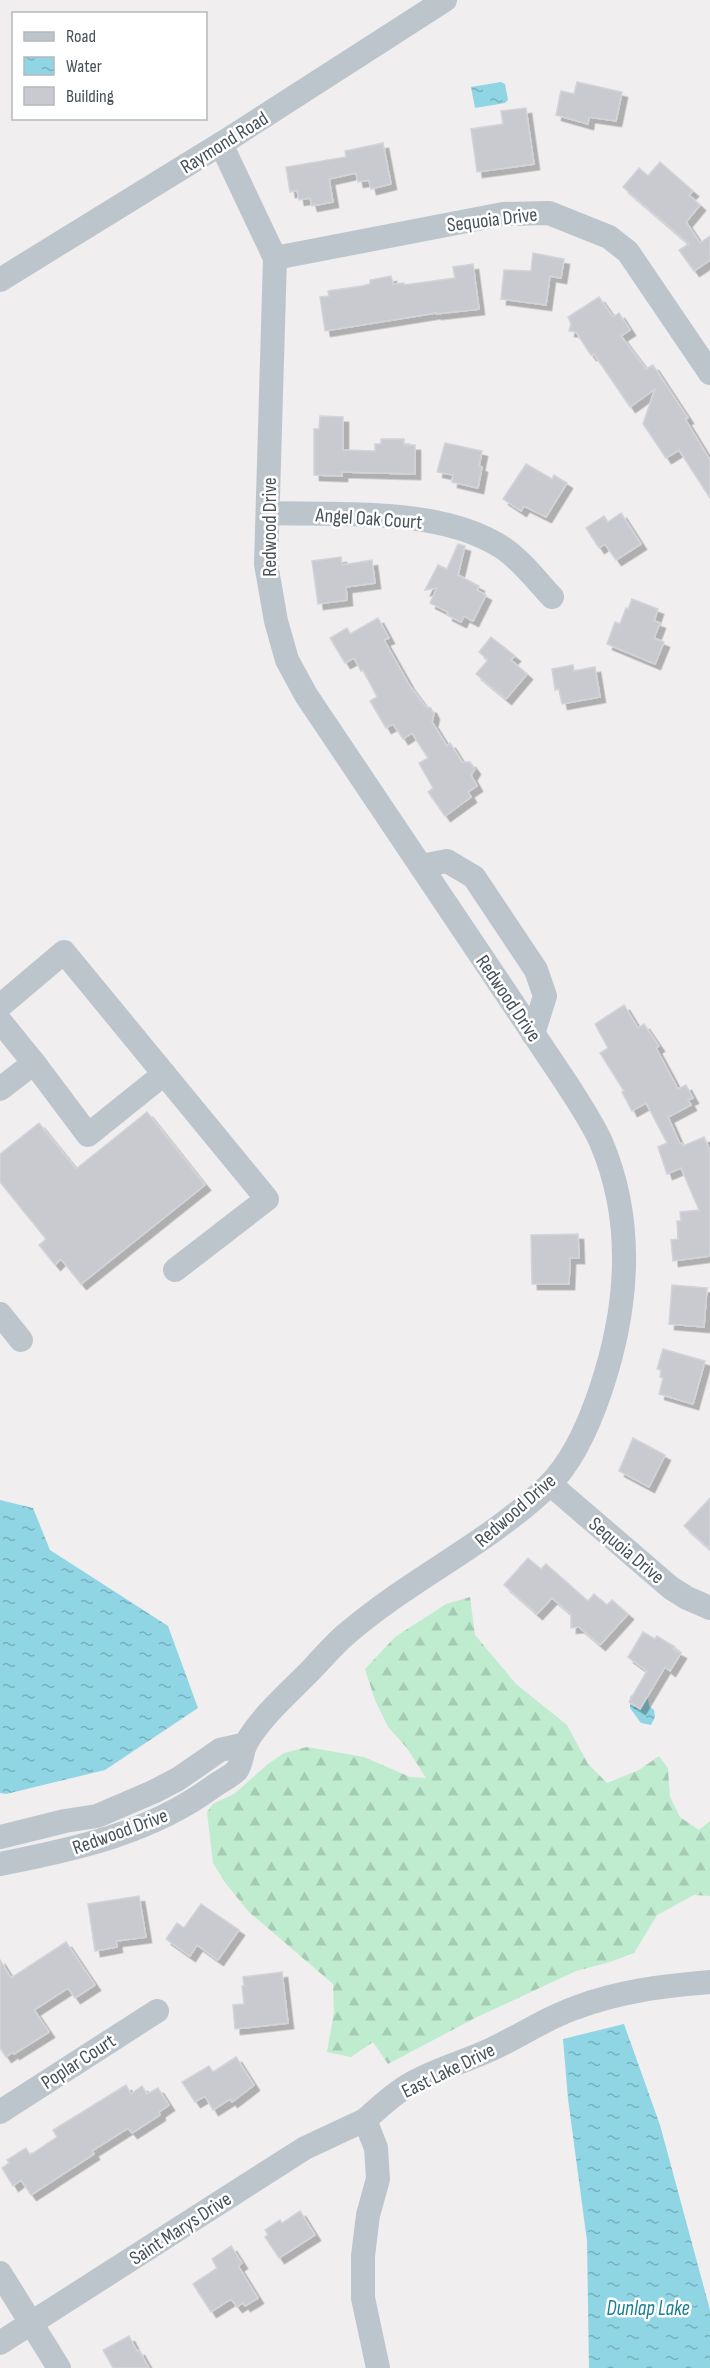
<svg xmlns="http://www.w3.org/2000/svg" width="710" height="2368" font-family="'Sofia Sans Condensed',sans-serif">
	<defs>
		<pattern id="forest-firs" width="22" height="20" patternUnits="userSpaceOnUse" patternTransform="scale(1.5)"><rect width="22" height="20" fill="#bfebcf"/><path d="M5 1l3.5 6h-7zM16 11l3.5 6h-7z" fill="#a6cbb4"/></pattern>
		<pattern id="water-ripples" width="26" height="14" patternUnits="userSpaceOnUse" patternTransform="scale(1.5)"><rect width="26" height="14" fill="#90d5e4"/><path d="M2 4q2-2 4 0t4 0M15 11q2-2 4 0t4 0" fill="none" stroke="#77afbc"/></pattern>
		<filter id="shadow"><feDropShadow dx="5.5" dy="5.5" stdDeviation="0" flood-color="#0004"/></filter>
	</defs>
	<rect width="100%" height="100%" fill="#f0eeee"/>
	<polygon fill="url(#forest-firs)" points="470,1597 475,1635 516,1684 567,1725 588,1764 607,1783 639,1770 659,1756 668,1768 670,1797 680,1817 699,1830 710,1821 710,1896 694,1895 657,1915 634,1953 610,1962 576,1971 475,2018 388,2064 373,2042 351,2057 327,2052 334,2012 333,1984 249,1912 227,1885 213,1863 207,1812 213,1804 234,1794 268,1764 284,1753 307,1747 364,1757 410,1777 426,1778 407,1748 388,1727 375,1700 365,1669 395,1637 446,1604"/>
	<g fill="url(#water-ripples)">
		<polygon points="501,82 505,84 508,100 505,103 475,108 471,87"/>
		<polygon points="0,1500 33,1508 50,1550 168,1626 198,1708 105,1770 6,1794 0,1793"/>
		<path d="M635 1692C645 1695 649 1695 649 1706L654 1710 655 1717 651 1725 641 1723 630 1708V1697Z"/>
		<polygon points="624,2024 660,2125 710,2310 710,2368 589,2368 587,2241 568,2099 563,2039"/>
	</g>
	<g fill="#c8cad0" stroke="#d2d4d9" stroke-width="1.5" filter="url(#shadow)">
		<polygon points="577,82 622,92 616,121 589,117 588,124 556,115 561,91 574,94"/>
		<polygon points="526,108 534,164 477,172 471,129 503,124 501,111"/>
		<polygon points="383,143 391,184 371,189 369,180 358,182 356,173 329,179 333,202 312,206 310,198 299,200 297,190 290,192 286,167 346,157 345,151"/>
		<polygon points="660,162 693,191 689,195 700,205 686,222 700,243 710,236 710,260 694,271 679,250 689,244 623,187 639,168 648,176"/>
		<polygon points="533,253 564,259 561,278 550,276 546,305 501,299 504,270 531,271"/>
		<polygon points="473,264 479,309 436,314 436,313 325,331 320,297 329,296 328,291 362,286 370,284 370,280 391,276 393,284 404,283 404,285 455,278 453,267"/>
		<polygon points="599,297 613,317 619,313 630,330 621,336 646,369 653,365 688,418 685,419 710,460 710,498 679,450 666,458 643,424 655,389 630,407 594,354 591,355 576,332 569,331 571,324 568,317"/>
		<polygon points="320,416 343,417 343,450 375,451 375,444 381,444 381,439 404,439 404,445 415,445 415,474 342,472 342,476 314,475 314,429 319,429"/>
		<polygon points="445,443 482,451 479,466 482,467 478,488 452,482 453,475 437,472"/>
		<polygon points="526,464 552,479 554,475 567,483 546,517 524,506 521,511 503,499"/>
		<polygon points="621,513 641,544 616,560 605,544 599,548 586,528 604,516 608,522"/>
		<polygon points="458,544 465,546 458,575 479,586 477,590 486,595 473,621 464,616 461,622 447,615 448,612 430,603 437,588 425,590 438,565 447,569"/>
		<polygon points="341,557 342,565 372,560 375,583 346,587 347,600 318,604 312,561"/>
		<polygon points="632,599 658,609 654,621 660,623 654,638 664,642 655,664 607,644 615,622 620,624 626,608 628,609"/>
		<polygon points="378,618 389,638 384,640 410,686 425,706 431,708 434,714 432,722 447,746 450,743 462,762 470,762 475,769 471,775 477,786 468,792 471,797 445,816 428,792 433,788 419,763 428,758 412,733 403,739 393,724 386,728 370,701 377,697 363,670 361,671 354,658 345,663 330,638 347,628 350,634"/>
		<polygon points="491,637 515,656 511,660 527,674 506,699 476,674 488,660 479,652"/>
		<polygon points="573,665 574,671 595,667 600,697 562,704 559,689 555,690 552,669"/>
		<polygon points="624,1005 638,1028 644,1024 659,1046 656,1048 678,1089 686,1085 693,1098 688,1100 691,1105 668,1117 680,1144 682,1143 683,1146 704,1137 710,1151 710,1256 673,1261 671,1240 678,1239 677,1221 681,1221 680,1212 699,1210 681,1168 667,1174 658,1147 667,1143 646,1103 632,1111 622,1092 624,1091 600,1053 608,1048 595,1024"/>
		<polygon points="147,1112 205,1185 81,1284 61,1259 55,1265 39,1245 46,1239 0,1182 0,1154 39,1123 76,1169"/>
		<polygon points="578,1234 579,1258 570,1258 569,1284 532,1284 531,1235"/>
		<polygon points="672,1285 707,1288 704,1327 669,1324"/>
		<polygon points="663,1349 705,1361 693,1404 659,1394 663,1378 660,1377 661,1370 657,1369"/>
		<polygon points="633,1438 665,1455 649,1487 619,1471"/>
		<polygon points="710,1498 710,1549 684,1526"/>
		<polygon points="528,1558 541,1569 546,1564 588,1601 594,1594 607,1605 612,1600 628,1614 600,1645 579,1627 571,1628 571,1614 552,1598 537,1614 504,1585"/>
		<polygon points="643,1632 655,1639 657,1636 675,1647 673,1649 681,1653 670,1671 665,1667 640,1709 629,1702 647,1671 628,1657"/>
		<polygon points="139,1896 146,1937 116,1941 117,1947 95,1951 88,1904"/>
		<polygon points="201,1904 239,1930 218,1960 197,1945 190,1956 166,1939 177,1923 184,1928"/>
		<polygon points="66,1942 95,1985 75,1998 68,1988 34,2010 49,2032 14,2054 13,2052 6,2057 0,2048 0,1960 11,1978"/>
		<polygon points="282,1972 288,2023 235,2029 233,2005 244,2004 242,1986 244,1986 243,1977"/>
		<polygon points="236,2057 254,2085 232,2102 230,2099 213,2110 205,2096 195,2102 182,2082 209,2066 213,2072"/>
		<polygon points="126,2085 131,2094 142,2086 147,2094 158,2088 169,2105 159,2112 160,2115 132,2133 128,2128 92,2151 94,2154 31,2195 21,2180 13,2186 2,2168 9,2163 7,2160 26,2148 30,2155 57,2137 53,2130"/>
		<polygon points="300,2211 315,2235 279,2258 265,2237 268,2235 265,2230 280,2220 282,2223"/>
		<polygon points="231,2246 242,2263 238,2266 258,2298 245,2306 243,2303 237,2307 231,2299 211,2312 193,2284 217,2268 212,2259"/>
		<polygon points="129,2336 137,2351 139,2350 149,2368 113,2368 103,2350"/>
	</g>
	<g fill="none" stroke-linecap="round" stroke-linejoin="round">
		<g stroke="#bdc5cc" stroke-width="24">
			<polyline points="275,258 503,214 549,213 609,237 628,252 710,373"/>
			<polyline points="0,280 232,137 445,0"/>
			<path d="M269 513C340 515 441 507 503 548 522 561 536 580 552 597"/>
			<polyline points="421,866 447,861 474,877 536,970 545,996 533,1034"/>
			<polyline points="0,1006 64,952 267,1199 175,1270"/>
			<polyline points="0,1021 34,1063 0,1089"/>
			<polyline points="34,1063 88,1135 164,1074"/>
			<polyline points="0,1314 21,1340"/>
			<polyline points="550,1484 671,1588 687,1598 710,1608"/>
			<polyline points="0,1837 65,1821 97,1816 153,1792 178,1779 220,1750 246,1744"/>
			<path d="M0 1864C76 1849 151 1833 214 1786 221 1781 232 1776 237 1770 242 1763 242 1751 246 1743 262 1715 291 1691 313 1668 323 1657 333 1646 344 1636 408 1580 486 1545 547 1487 573 1462 590 1422 601 1389 628 1308 635 1222 601 1142 592 1122 579 1103 567 1084L306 695 287 660 276 621 266 564 275 258 221 144"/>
			<polyline points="0,2112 157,2011"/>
			<polyline points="0,2273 59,2368"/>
			<polyline points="0,2343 305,2148 365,2120"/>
			<path d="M378 2368 363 2298V2256L368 2215 378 2179 376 2148 365 2120C382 2105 400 2088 420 2079 443 2067 469 2060 492 2049 520 2036 546 2018 575 2008 619 1991 664 1986 710 1982"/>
		</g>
	</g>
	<g text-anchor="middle" stroke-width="5" stroke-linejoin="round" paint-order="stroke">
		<g font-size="20" fill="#475159" stroke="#fff">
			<text transform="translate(224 142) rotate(-32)" y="7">Raymond Road</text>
			<text transform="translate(492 219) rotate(-7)" y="7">Sequoia Drive</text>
			<text transform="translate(369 518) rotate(4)" y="7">Angel Oak Court</text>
			<text transform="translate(269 527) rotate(-90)" y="7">Redwood Drive</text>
			<text transform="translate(509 998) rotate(56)" y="7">Redwood Drive</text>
			<text transform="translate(515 1510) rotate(-41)" y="7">Redwood Drive</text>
			<text transform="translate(627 1550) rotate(40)" y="7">Sequoia Drive</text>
			<text transform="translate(120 1831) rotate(-20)" y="7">Redwood Drive</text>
			<text transform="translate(78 2061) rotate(-33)" y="7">Poplar Court</text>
			<text transform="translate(448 2070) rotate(-26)" y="7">East Lake Drive</text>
			<text transform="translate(180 2228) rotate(-33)" y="7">Saint Marys Drive</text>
		</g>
		<g font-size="21" font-style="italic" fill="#187e95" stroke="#fff">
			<text x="648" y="2315">Dunlap Lake</text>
		</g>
	</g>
	<rect x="12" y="12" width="195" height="108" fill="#ffffff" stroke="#b5b9bd" stroke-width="1.5"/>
	<rect x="24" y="32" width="30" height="9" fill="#bdc5cc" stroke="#b5b9bd" stroke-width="1.5"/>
	<text x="66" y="42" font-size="18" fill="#475159">Road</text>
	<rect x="24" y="57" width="30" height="18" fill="url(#water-ripples)" stroke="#b5b9bd" stroke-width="1.5"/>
	<text x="66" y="72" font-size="18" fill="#475159">Water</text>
	<rect x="24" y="87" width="30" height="18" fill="#c8cad0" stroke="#b5b9bd" stroke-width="1.5"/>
	<text x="66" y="102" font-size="18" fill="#475159">Building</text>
</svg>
